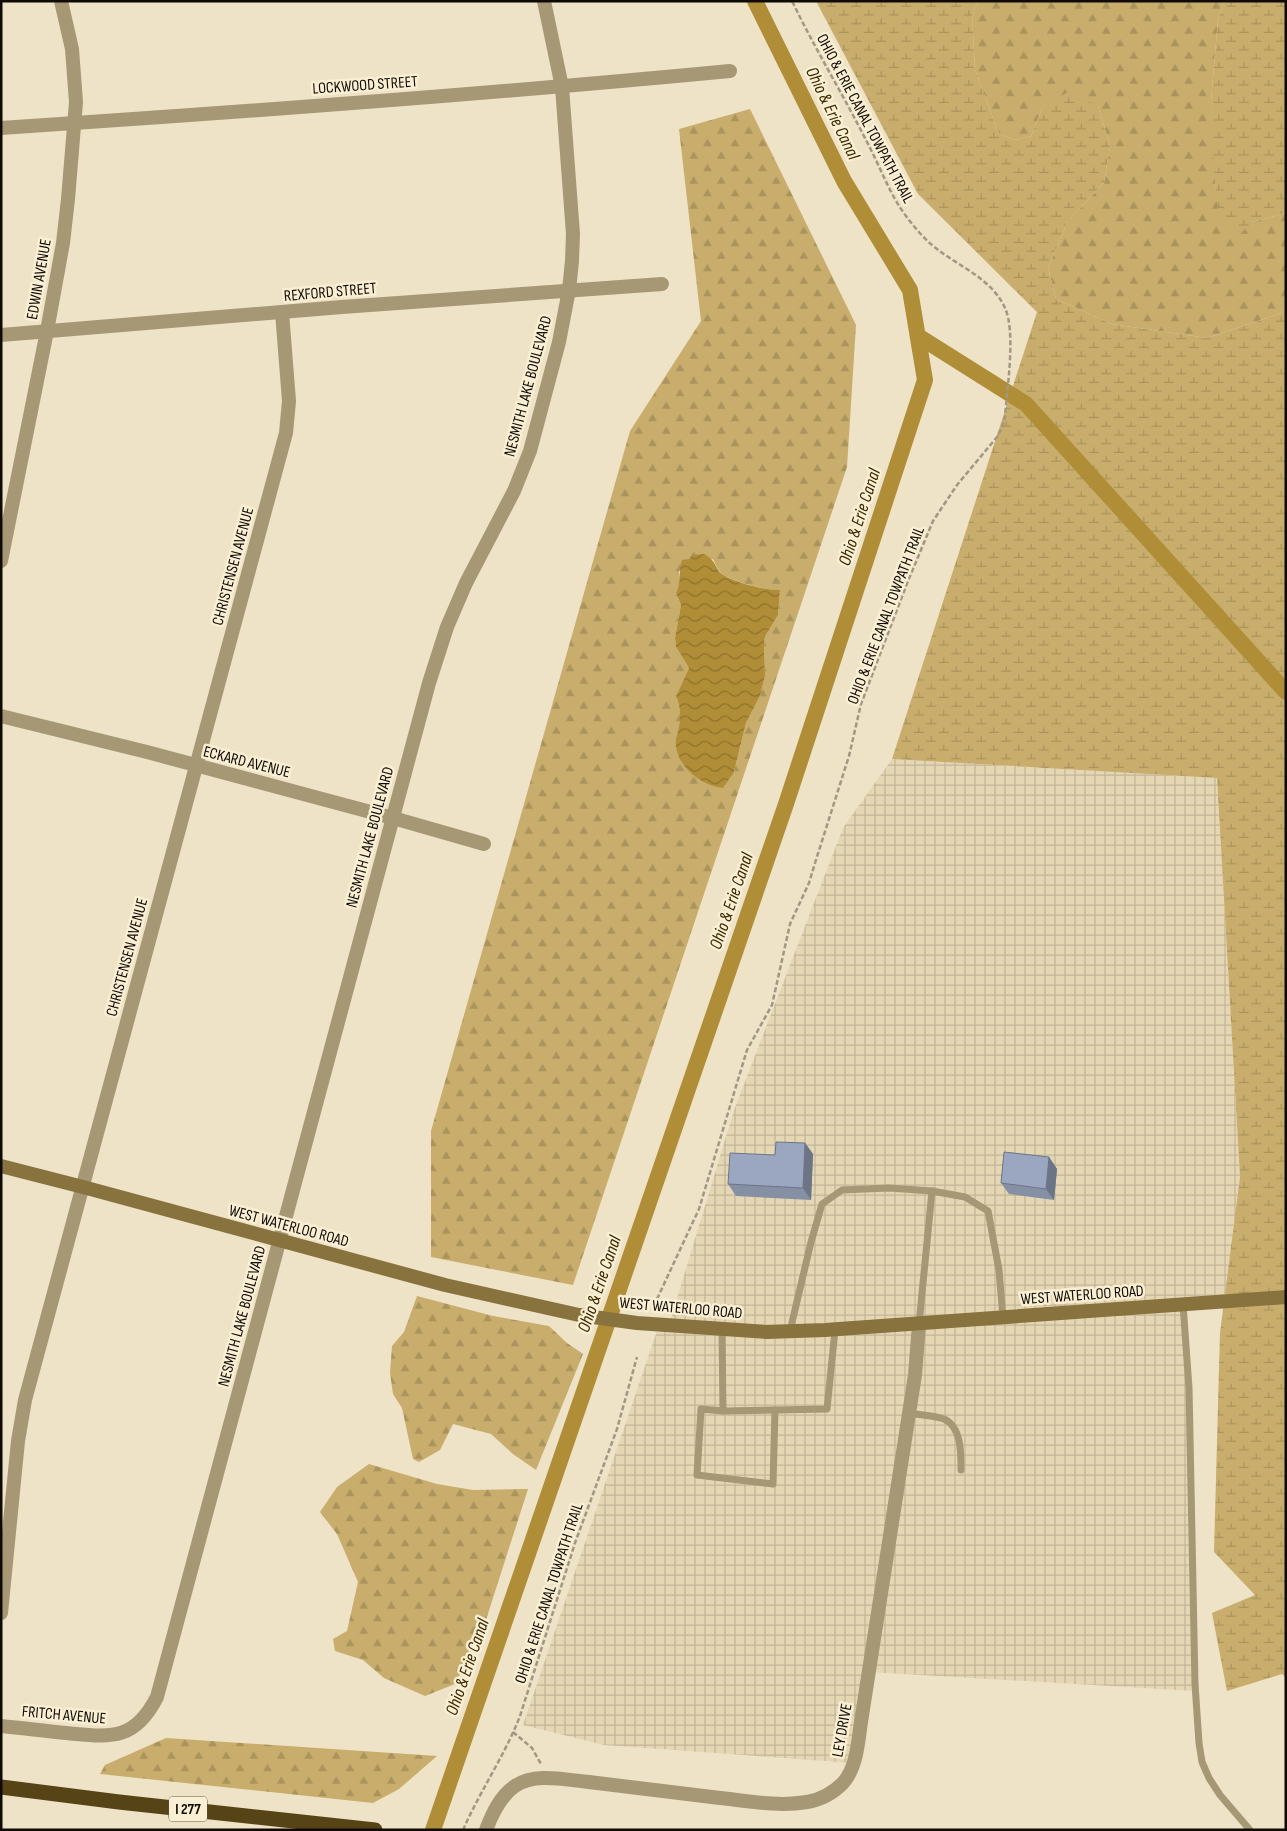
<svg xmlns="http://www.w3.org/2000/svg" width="1287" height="1831" font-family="'Sofia Sans Condensed',sans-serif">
	<defs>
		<pattern id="industrial-grid" width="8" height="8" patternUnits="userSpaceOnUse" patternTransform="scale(1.25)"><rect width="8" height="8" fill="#e5d6b4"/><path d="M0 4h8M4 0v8" fill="none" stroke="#c3b699"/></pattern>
		<pattern id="forest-firs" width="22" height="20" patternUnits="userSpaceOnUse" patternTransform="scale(1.25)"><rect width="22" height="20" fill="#c8ad6c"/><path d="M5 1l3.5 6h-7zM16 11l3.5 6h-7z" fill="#ab945c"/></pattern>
		<pattern id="wetland-marsh" width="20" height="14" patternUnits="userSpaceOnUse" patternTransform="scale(1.25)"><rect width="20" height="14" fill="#c8ad6c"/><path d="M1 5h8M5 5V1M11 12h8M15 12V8" fill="none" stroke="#ab945c"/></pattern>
		<pattern id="water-waves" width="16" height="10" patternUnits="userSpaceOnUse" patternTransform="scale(1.25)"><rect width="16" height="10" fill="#b08e37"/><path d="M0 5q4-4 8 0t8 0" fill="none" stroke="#8e722c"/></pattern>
	</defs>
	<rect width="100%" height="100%" fill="#eee2c7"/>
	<polygon fill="url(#industrial-grid)" points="892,759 1217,778 1240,1177 1226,1301 1184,1304 1195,1691 869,1672 853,1763 604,1745 523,1725 659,1325 669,1325 734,1110 843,828"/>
	<g fill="url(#forest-firs)" fill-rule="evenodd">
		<polygon points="979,1 1224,1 1218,19 1211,101 1216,188 1252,222 1286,213 1286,308 1279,314 1207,338 1112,324 1056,299 1048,268 1068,221 1104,183 1110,146 1098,106 1043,106 1031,136 1016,140 999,134 975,70 972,14"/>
		<path d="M750 109 856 325 847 467 573 1285 431 1257V1131L630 431 701 321 679 129ZM713 559C715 563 718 570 721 573 729 581 768 591 780 590L778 615 766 635 764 641 765 676 760 696 746 723 734 772 677 735C681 721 682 710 676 696L689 668 676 647 675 638 681 605 676 593 681 584 679 571Z"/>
		<polygon points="417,1296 493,1316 549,1326 567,1343 583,1354 536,1470 513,1454 491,1434 453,1424 440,1450 419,1462 413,1459 402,1408 393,1394 390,1373 392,1346 404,1332"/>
		<polygon points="369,1464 437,1484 473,1490 528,1489 484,1626 455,1684 425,1696 384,1678 363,1660 335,1651 333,1639 347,1631 358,1582 337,1534 320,1512 337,1487"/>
		<polygon points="166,1738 437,1756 399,1789 373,1803 100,1774 105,1765"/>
	</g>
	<g fill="url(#wetland-marsh)">
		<polygon points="816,1 979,1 972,14 975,70 999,134 1016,140 1031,136 1043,106 1068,92 1098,106 1110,146 1104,183 1068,221 1048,268 1056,299 1112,324 1207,338 1279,314 1286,308 1286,1678 1282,1674 1227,1691 1212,1613 1255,1595 1214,1552 1220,1333 1240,1177 1217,778 892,759 1037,312 918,194"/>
		<polygon points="1224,1 1286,1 1286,213 1252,222 1240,234 1219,221 1212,146 1211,101 1218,19"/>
	</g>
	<path fill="url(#water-waves)" d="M704 554C717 561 715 569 722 574 732 582 768 591 780 590L778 615 766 635 764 641 765 676 760 696 746 723 734 772 723 788C703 786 678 768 676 746 675 742 677 735 678 731 681 718 681 708 676 696L689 668 676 647 675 638 681 605 676 593C682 582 678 572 682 560L689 559 693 555Z"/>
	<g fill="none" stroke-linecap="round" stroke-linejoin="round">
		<g stroke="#b08e37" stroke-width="16">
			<polyline points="918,336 1026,404 1286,692"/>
			<polyline points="433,1830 786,804 925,380 910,290 844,181 755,1"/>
		</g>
		<g stroke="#a19884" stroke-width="2.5" stroke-dasharray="5 2.5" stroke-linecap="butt">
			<path d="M657 1299 699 1209 747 1050 772 1005 790 924 809 883 815 863 849 756 861 704 908 581 933 521 957 485 997 437 1002 427 1005 417C1007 389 1016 332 1005 308 992 279 960 267 937 249 925 240 915 228 906 216 891 196 883 174 872 152 847 101 817 53 792 1"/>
			<polyline points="513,1732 532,1748 541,1764"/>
			<path d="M463 1830C480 1791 505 1755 520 1716L575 1543 617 1429 637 1357"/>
		</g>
		<g stroke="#a69775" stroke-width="7">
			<polyline points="1183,1304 1189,1388 1195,1684 1199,1743 1202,1762 1209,1778 1220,1795 1250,1830"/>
			<polyline points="919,1324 932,1191"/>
			<polyline points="722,1329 723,1411 827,1409 835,1330"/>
			<polyline points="790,1331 811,1242 822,1204 842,1190 889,1188 932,1191 965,1197 988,1211 999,1270 1003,1318"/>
			<polyline points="723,1411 701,1409 697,1475 773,1484 775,1410"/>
			<path d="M909 1413C919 1415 934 1415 944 1419 962 1427 961 1455 961 1470"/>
		</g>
		<g stroke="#a69775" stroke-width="14">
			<path d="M1 128C245 112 488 94 730 71"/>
			<polyline points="1,335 342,307 662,284"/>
			<polyline points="1,561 47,331 63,243 68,199 76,102 72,49 61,1"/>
			<polyline points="1,716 147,752 393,818 484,844"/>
			<polyline points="1,1613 18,1441 25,1400 286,433 289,401 282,312"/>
			<path d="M1 1726C23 1728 45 1731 66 1733 110 1737 134 1742 157 1697L429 683 447 627 466 583 514 491 530 451 559 342 569 290 572 261 573 234 562 87 544 1"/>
			<path d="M486 1830C492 1814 500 1796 515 1786 535 1772 566 1780 589 1782 633 1787 676 1793 720 1798 748 1801 779 1807 807 1802 820 1800 833 1793 843 1783 857 1767 858 1742 861 1722L915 1375 919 1324"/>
		</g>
		<polyline stroke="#88723e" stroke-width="14" points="1,1166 83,1187 445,1285 579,1315 637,1323 767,1332 825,1330 1286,1297"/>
		<polyline stroke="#564416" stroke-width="15" points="1,1787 119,1802 375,1830"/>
	</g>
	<g fill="#8590a5">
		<polygon points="805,1143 813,1154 811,1200 736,1196 728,1184 775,1155"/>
		<polygon points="1049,1157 1057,1169 1054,1200 1009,1194 1001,1183"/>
	</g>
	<g fill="#6c7586">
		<polygon points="805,1143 813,1154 811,1200 803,1188"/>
		<polygon points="1049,1157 1057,1169 1054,1200 1046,1189"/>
	</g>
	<g fill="#9ba7c0" stroke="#6c7586">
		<polygon points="776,1142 805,1143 803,1188 728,1184 730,1153 775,1155"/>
		<polygon points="1004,1152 1049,1157 1046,1189 1001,1183"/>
	</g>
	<g text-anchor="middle" stroke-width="5" stroke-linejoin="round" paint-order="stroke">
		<rect fill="#fbefd3" stroke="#564f42" stroke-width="1" x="169" y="1796.5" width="38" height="25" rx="4"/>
		<g font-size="15" font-weight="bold" fill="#0f0b04">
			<text x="188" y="1814">I 277</text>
		</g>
		<g font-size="16" fill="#0f0b04" stroke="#fbefd3">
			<text transform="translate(365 84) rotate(-4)" y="6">LOCKWOOD STREET</text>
			<text transform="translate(866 118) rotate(62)" y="6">OHIO &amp; ERIE CANAL TOWPATH TRAIL</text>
			<text transform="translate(38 279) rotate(-80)" y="6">EDWIN AVENUE</text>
			<text transform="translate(330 291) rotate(-5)" y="6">REXFORD STREET</text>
			<text transform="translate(527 386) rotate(-75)" y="6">NESMITH LAKE BOULEVARD</text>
			<text transform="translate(232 566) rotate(-75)" y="6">CHRISTENSEN AVENUE</text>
			<text transform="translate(885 615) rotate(-69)" y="6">OHIO &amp; ERIE CANAL TOWPATH TRAIL</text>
			<text transform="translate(247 761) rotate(14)" y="6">ECKARD AVENUE</text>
			<text transform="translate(369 837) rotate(-75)" y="6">NESMITH LAKE BOULEVARD</text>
			<text transform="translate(126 957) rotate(-75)" y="6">CHRISTENSEN AVENUE</text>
			<text transform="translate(289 1225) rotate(15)" y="6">WEST WATERLOO ROAD</text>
			<text transform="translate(1082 1294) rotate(-4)" y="6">WEST WATERLOO ROAD</text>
			<text transform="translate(681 1307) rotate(5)" y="6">WEST WATERLOO ROAD</text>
			<text transform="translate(241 1316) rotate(-75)" y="6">NESMITH LAKE BOULEVARD</text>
			<text transform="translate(548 1593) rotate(-72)" y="6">OHIO &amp; ERIE CANAL TOWPATH TRAIL</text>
			<text transform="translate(64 1714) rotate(5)" y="6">FRITCH AVENUE</text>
			<text transform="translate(841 1730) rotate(-80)" y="6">LEY DRIVE</text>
		</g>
		<g font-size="18" font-style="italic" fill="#382a03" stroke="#fbefd3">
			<text transform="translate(833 113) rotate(64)" y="6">Ohio &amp; Erie Canal</text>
			<text transform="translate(859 517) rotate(-72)" y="6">Ohio &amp; Erie Canal</text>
			<text transform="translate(731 901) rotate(-71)" y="6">Ohio &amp; Erie Canal</text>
			<text transform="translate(599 1284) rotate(-71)" y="6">Ohio &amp; Erie Canal</text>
			<text transform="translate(467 1667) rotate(-71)" y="6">Ohio &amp; Erie Canal</text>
		</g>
	</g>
	<rect width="1287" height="1831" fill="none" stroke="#0f0b04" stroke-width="5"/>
</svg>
